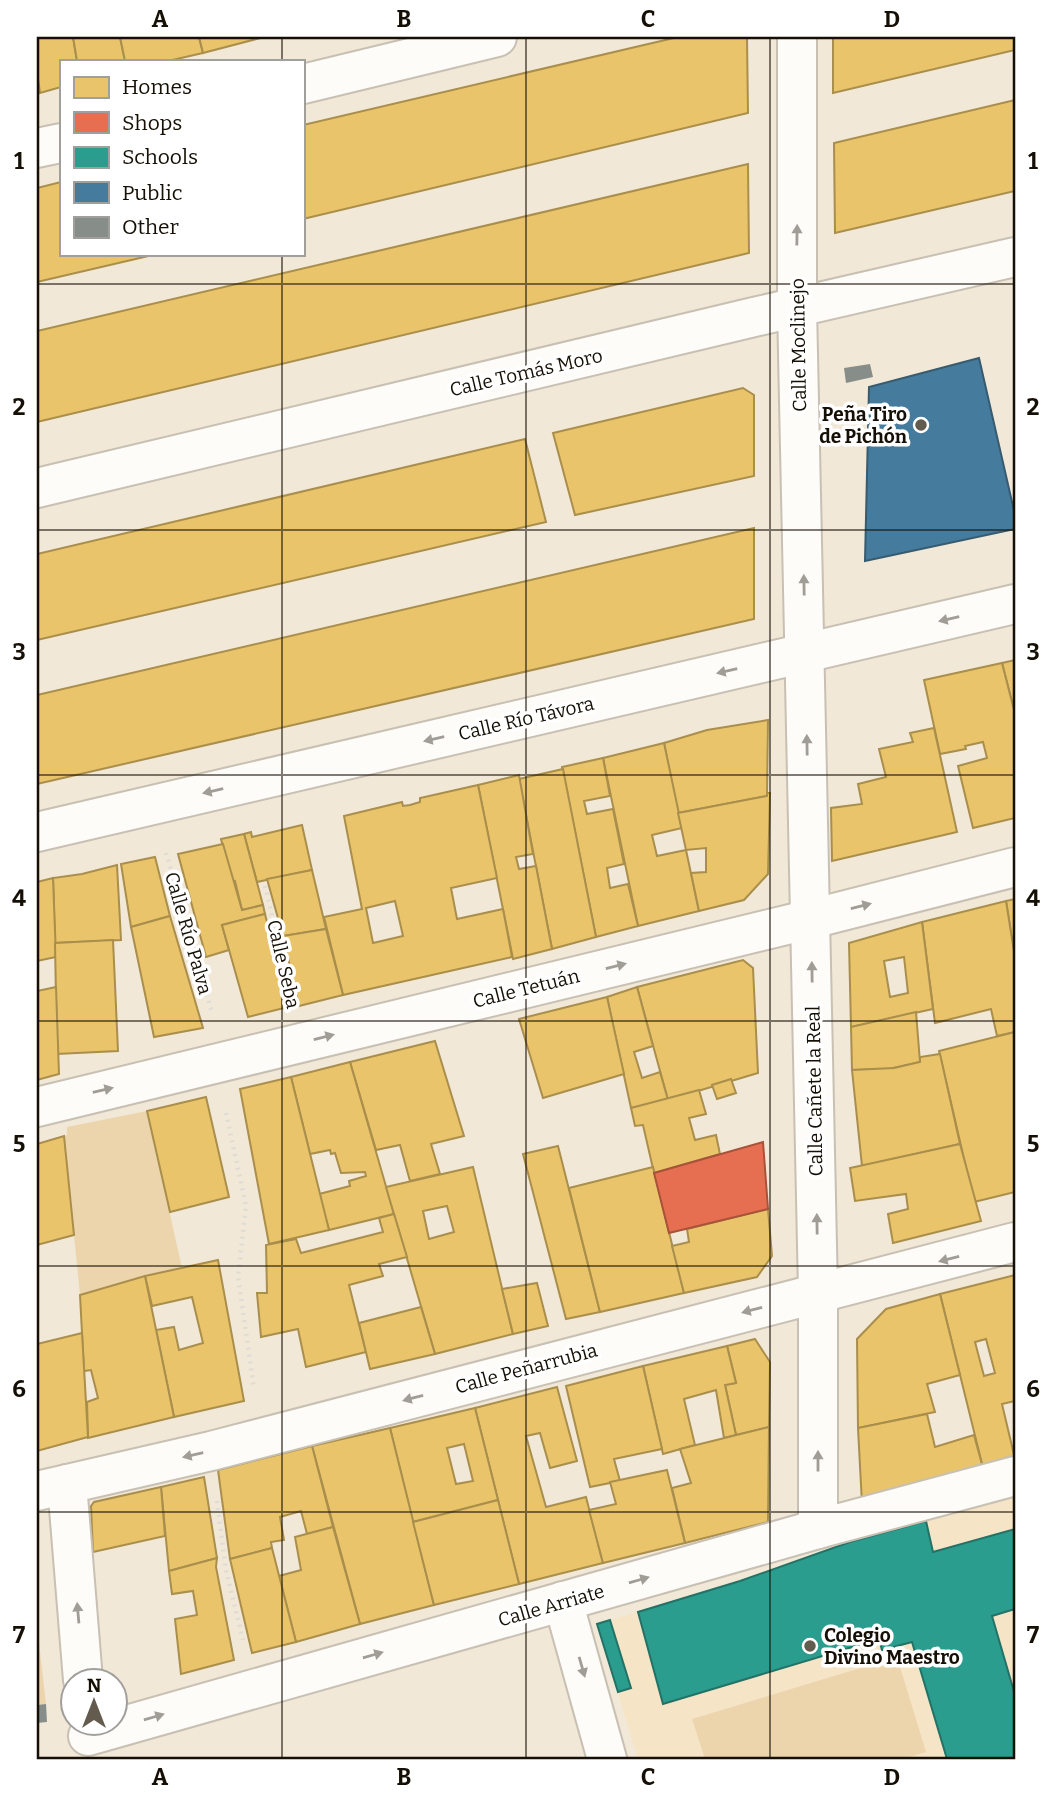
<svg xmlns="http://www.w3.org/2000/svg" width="1052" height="1796" font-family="Bitter,serif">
	<rect width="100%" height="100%" fill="#f2e8d7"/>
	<polygon fill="#f5e4c6" points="1015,1495 1015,1759 638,1759 597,1624 740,1581 850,1542"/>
	<g fill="#ecd5ac">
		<polygon points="147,1111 182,1268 80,1295 64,1136 67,1135 67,1127"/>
		<polygon points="37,1626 46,1704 37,1705"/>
		<polygon points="897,1657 926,1752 903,1759 705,1759 692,1719"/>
	</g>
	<g fill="#e9c46a" stroke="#a98e4c" stroke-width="2" fill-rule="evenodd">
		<polygon points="37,37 73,37 77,61 61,61 61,87 40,93 37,72"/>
		<polygon points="73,37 120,37 125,61 77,61"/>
		<polygon points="120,37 199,37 203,53 168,61 125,61"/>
		<polygon points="199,37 264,37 203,53"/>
		<polygon points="678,37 747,37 748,113 303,219 303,125"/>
		<polygon points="833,37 1015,37 1015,50 833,93"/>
		<polygon points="1015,100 1015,191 835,233 834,143"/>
		<polygon points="748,164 749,253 37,422 37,331"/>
		<polygon points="61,182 61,254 157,254 37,282 37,188"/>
		<polygon points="743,388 754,395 754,476 575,515 553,433"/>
		<polygon points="525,439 546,522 37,640 37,554"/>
		<polygon points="754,528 754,619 37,784 37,695"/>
		<polygon points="1015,660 1015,714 1002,663"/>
		<polygon points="1002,663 1015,714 1015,818 973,828 958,766 987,758 983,742 965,746 966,749 940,754 924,680"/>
		<polygon points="768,720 767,796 678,813 664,743 707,730"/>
		<polygon points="934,728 957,832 832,861 831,808 862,804 858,784 886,777 879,749 913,742 910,733"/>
		<polygon points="664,743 682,828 652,835 657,856 686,850 699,911 638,926 603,758"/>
		<polygon points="603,758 610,796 584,801 587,814 613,809 624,864 607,868 610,888 628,884 638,926 596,937 562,767"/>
		<polygon points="563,769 596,937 552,949 519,779"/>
		<polygon points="519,775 533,854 516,857 519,869 536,866 552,949 513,959 478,785"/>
		<path d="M478 785 497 878 451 888 457 919 503 909 512 957 343 995 324 917 362 909 344 816 402 802 403 806 410 805 420 802V798ZM395 901 403 936 373 943 366 908Z"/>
		<polygon points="767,793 770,793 768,874 744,900 699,911 691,873 706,872 706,848 686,850 678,813 767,796"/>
		<polygon points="302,825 312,870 257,882 244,834 251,832 252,837"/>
		<polygon points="244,834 263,905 242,910 235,881 232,882 221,839"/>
		<polygon points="223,844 242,910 263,905 265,914 222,925 229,950 206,957 178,854"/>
		<polygon points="155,857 170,916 131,927 121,864"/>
		<polygon points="117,865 121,940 55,943 53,878 82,874"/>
		<polygon points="312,870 326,929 283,936 267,879"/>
		<polygon points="53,878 56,957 37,961 37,882"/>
		<polygon points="1015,899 1015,958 1006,901"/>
		<polygon points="1006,901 1015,958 1015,1032 997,1036 991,1009 935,1023 922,922"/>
		<polygon points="265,914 288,1007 248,1017 222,925"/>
		<polygon points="170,916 203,1028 154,1037 131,927"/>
		<path d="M922 922 933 1009 851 1027 849 943ZM904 957 908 993 890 997 884 961Z"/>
		<polygon points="326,929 343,995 299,1006 283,936"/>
		<polygon points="113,940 118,1051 57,1054 55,943"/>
		<polygon points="743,960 753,968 758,1073 668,1100 637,987"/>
		<polygon points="56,987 59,1074 37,1080 37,991"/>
		<polygon points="637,987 653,1046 634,1052 642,1078 660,1072 668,1100 631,1108 607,997"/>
		<polygon points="607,997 624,1074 543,1098 519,1019"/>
		<polygon points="916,1012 920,1062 889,1069 852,1070 851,1027"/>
		<polygon points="1015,1032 1015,1192 974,1202 939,1051"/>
		<polygon points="435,1041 464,1136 431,1144 440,1174 410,1181 400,1145 376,1150 350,1062"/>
		<polygon points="940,1054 960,1144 862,1166 852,1070 894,1068 920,1062 920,1057"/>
		<polygon points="350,1062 394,1214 329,1230 319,1194 350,1186 349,1181 366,1176 365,1172 341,1173 335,1153 331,1154 330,1150 310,1154 291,1077"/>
		<polygon points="291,1077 329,1230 269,1244 240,1089"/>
		<polygon points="731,1079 736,1093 717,1099 712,1085"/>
		<polygon points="699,1090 706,1114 689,1118 695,1140 716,1135 720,1154 654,1173 643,1125 635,1126 631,1108"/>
		<polygon points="206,1097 229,1197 170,1212 147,1111"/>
		<polygon points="64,1136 74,1235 37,1245 37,1144"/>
		<polygon points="960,1144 981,1221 893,1243 888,1214 908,1209 906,1194 855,1201 850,1168"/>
		<polygon points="558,1146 600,1312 566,1319 523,1154"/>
		<path d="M473 1167 513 1334 435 1354 386 1187ZM447 1206 454 1232 429 1239 423 1211Z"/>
		<polygon points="653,1167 684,1293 600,1312 569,1188"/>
		<polygon points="768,1209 772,1256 757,1277 684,1293 672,1246 689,1242 687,1229"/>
		<polygon points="394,1214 407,1257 379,1264 383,1276 349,1285 366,1352 306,1367 298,1329 261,1337 257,1293 267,1293 266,1245 296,1239 301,1253 383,1232 379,1218"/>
		<polygon points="218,1260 244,1401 174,1417 156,1330 174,1327 179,1350 203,1343 192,1297 152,1306 145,1276"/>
		<path d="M1015 1275V1401L1002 1404 1015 1459 983 1468 940 1294ZM986 1339 995 1373 984 1376 975 1342Z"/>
		<polygon points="145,1276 174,1417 88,1438 87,1402 98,1398 91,1370 84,1371 80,1295"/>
		<polygon points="537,1283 548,1326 513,1334 502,1289"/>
		<polygon points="940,1294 960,1375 927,1384 935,1412 858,1428 857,1339 886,1309"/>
		<polygon points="421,1307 435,1354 370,1369 359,1323"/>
		<polygon points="82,1333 88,1437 37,1451 37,1344"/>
		<polygon points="755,1339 770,1362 769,1427 736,1435 725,1385 736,1383 727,1346"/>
		<polygon points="727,1346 736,1383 725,1385 736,1435 724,1438 716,1390 684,1399 695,1445 663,1454 643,1366"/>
		<polygon points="643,1366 662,1449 614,1459 620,1481 590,1487 566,1386"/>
		<polygon points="557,1387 577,1461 550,1468 540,1433 526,1436 546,1507 586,1497 603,1563 519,1584 475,1408"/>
		<path d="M475 1408 498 1500 413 1522 390 1428ZM464 1444 473 1481 456 1484 447 1448Z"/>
		<polygon points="927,1414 935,1447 974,1435 983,1468 862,1504 858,1428"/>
		<polygon points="769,1427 768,1522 685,1543 672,1488 691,1483 680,1449"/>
		<polygon points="390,1428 434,1605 360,1624 312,1446"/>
		<polygon points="312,1446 333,1527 307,1534 301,1511 280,1517 284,1540 271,1542 272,1548 230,1559 218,1470"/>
		<polygon points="667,1470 685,1543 603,1563 589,1510 616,1504 610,1482"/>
		<polygon points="204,1477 217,1558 169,1571 161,1487"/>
		<polygon points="161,1487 165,1536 93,1552 91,1506 94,1502"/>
		<polygon points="498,1500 519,1584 434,1605 413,1522"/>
		<polygon points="333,1527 360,1624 296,1642 279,1576 301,1570 295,1537"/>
		<polygon points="272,1548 296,1642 252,1653 230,1559"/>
		<polygon points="217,1558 216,1567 234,1660 181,1674 175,1619 197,1615 193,1591 172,1594 169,1571"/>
	</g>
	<polygon fill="#e76f51" stroke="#a8523a" stroke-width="2" points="763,1142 768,1209 669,1233 654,1173"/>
	<g fill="#2a9d8f" stroke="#247266" stroke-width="2">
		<polygon points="926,1521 933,1552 1015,1529 1015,1609 992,1616 1015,1695 1015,1759 947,1759 912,1642 882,1650 879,1639 663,1704 638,1612 740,1581 850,1542"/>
		<polygon points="610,1620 631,1688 618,1692 597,1624"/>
	</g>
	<polygon fill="#457b9d" stroke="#375b6f" stroke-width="2" points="979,358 1015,515 1015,529 865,561 869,387"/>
	<g fill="#878e89">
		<polygon points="870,364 873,377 846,383 844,368"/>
		<polygon points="46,1704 47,1722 37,1723 37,1705"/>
	</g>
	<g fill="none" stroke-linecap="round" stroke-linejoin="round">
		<g stroke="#c8c0b3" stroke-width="42">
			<polyline id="pedestrian" points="818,1529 1015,1476"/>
		</g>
		<g stroke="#c8c0b3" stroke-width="42">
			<g id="minor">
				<polyline points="303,84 497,37"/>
				<polyline points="37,148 61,143"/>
				<polyline points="37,488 754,317 1015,257"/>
				<polyline points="37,832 1015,604"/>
				<polyline points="37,1107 811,919 1015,867"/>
				<polyline points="67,1484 83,1680"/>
				<polyline points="37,1491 211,1451 1015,1242"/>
				<polyline points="563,1601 607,1759"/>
				<polyline points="88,1736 818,1529 818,1292 797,307 797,37"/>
			</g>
		</g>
		<g stroke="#dfdcd6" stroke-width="4.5" stroke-dasharray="2 5" stroke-linecap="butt">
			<polyline points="166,853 212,1012"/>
			<polyline points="265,886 291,994"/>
			<polyline points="226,1113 246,1206 238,1277 254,1388"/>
			<polyline points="217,1501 226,1570 243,1640"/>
		</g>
		<use href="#pedestrian" stroke="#fdfcf9" stroke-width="38"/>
		<use href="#minor" stroke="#fdfcf9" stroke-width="38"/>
	</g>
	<defs><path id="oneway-solid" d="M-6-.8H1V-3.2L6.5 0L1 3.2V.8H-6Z" transform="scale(1.75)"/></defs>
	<g fill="#a09d97">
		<use href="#oneway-solid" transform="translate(797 235) rotate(-89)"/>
		<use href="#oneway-solid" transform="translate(804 585) rotate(-91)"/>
		<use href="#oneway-solid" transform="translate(949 619) rotate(167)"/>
		<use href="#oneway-solid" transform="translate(727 671) rotate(167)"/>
		<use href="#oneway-solid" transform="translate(434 739) rotate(167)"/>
		<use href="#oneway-solid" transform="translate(807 745) rotate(-91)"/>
		<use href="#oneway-solid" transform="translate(213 791) rotate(167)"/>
		<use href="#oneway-solid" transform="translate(861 906) rotate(-14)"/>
		<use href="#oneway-solid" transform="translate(616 966) rotate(-14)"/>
		<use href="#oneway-solid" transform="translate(812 972) rotate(-91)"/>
		<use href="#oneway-solid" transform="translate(324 1037) rotate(-14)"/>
		<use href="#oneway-solid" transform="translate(103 1090) rotate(-13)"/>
		<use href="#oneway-solid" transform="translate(817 1224) rotate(-91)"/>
		<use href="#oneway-solid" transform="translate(949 1259) rotate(166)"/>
		<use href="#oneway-solid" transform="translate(752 1310) rotate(165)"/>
		<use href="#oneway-solid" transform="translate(413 1398) rotate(165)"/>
		<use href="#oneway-solid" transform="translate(193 1455) rotate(167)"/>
		<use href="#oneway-solid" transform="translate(818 1461) rotate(-90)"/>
		<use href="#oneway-solid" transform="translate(639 1580) rotate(-16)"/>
		<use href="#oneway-solid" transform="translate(78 1613) rotate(-95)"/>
		<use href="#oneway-solid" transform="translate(373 1655) rotate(-16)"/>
		<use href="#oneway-solid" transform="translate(582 1667) rotate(74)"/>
		<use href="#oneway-solid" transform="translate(154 1717) rotate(-16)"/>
	</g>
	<path fill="none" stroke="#150f05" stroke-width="2" stroke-opacity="0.55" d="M282 37V61M526 37V1759M770 37V1759M282 254V1759M37 284H1015M37 530H1015M37 775H1015M37 1021H1015M37 1266H1015M37 1512H1015"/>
	<g fill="#625b4e" stroke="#fff" stroke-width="2.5">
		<circle cx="921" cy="425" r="7"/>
		<circle cx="810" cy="1646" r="7"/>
	</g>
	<g text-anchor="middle" stroke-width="7" stroke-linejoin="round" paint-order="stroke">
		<g font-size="19" fill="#150f05" stroke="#fff">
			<text transform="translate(798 345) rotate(-91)" y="7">Calle Moclinejo</text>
			<text transform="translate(526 372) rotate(-13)" y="7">Calle Tomás Moro</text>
			<text transform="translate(526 718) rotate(-13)" y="7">Calle Río Távora</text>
			<text transform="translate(189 933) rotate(74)" y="7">Calle Río Palva</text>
			<text transform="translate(284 964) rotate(77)" y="7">Calle Seba</text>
			<text transform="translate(526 988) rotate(-14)" y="7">Calle Tetuán</text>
			<text transform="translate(814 1091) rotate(-91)" y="7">Calle Cañete la Real</text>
			<text transform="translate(526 1368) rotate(-15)" y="7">Calle Peñarrubia</text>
			<text transform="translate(551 1605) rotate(-16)" y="7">Calle Arriate</text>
		</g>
		<g font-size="19" font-weight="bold" fill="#150f05" stroke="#fff" text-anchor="end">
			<text x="907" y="421">Peña Tiro<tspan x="907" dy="22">de Pichón</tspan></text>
			<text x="824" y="1642" text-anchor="start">Colegio<tspan x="824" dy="22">Divino Maestro</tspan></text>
		</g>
	</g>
	<rect width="1052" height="1796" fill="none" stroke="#ffffff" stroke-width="77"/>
	<rect x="60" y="60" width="245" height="196" fill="#ffffff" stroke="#a19f9b" stroke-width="2"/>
	<rect x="74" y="77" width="35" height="21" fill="#e9c46a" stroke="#a19f9b" stroke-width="2"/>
	<text x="122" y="94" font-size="21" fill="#150f05">Homes</text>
	<rect x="74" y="112" width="35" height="21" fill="#e76f51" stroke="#a19f9b" stroke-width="2"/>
	<text x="122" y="130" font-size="21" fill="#150f05">Shops</text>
	<rect x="74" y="147" width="35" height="21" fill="#2a9d8f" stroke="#a19f9b" stroke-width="2"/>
	<text x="122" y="164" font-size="21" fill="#150f05">Schools</text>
	<rect x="74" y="182" width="35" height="21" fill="#457b9d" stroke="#a19f9b" stroke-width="2"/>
	<text x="122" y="200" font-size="21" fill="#150f05">Public</text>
	<rect x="74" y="217" width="35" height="21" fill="#878e89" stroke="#a19f9b" stroke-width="2"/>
	<text x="122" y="234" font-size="21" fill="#150f05">Other</text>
	<g transform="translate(94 1702)"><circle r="33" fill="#ffffff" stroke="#a19f9b" stroke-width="2"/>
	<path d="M0-5L12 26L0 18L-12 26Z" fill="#625b4e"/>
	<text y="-10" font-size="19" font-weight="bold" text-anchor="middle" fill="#150f05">N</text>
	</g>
	<rect x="38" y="38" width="976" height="1720" fill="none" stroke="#150f05" stroke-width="2.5"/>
	<g font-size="23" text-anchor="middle" font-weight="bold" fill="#150f05">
		<text x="160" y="27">A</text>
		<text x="404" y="27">B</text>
		<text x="648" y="27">C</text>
		<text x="892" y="27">D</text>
		<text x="19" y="169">1</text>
		<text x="1033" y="169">1</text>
		<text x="19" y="415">2</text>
		<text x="1033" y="415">2</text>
		<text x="19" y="660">3</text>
		<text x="1033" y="660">3</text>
		<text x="19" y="906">4</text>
		<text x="1033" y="906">4</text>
		<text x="19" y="1152">5</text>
		<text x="1033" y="1152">5</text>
		<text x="19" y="1397">6</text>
		<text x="1033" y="1397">6</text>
		<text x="19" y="1643">7</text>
		<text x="1033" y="1643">7</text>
		<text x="160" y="1785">A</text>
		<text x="404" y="1785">B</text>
		<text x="648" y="1785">C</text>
		<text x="892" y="1785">D</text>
	</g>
</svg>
